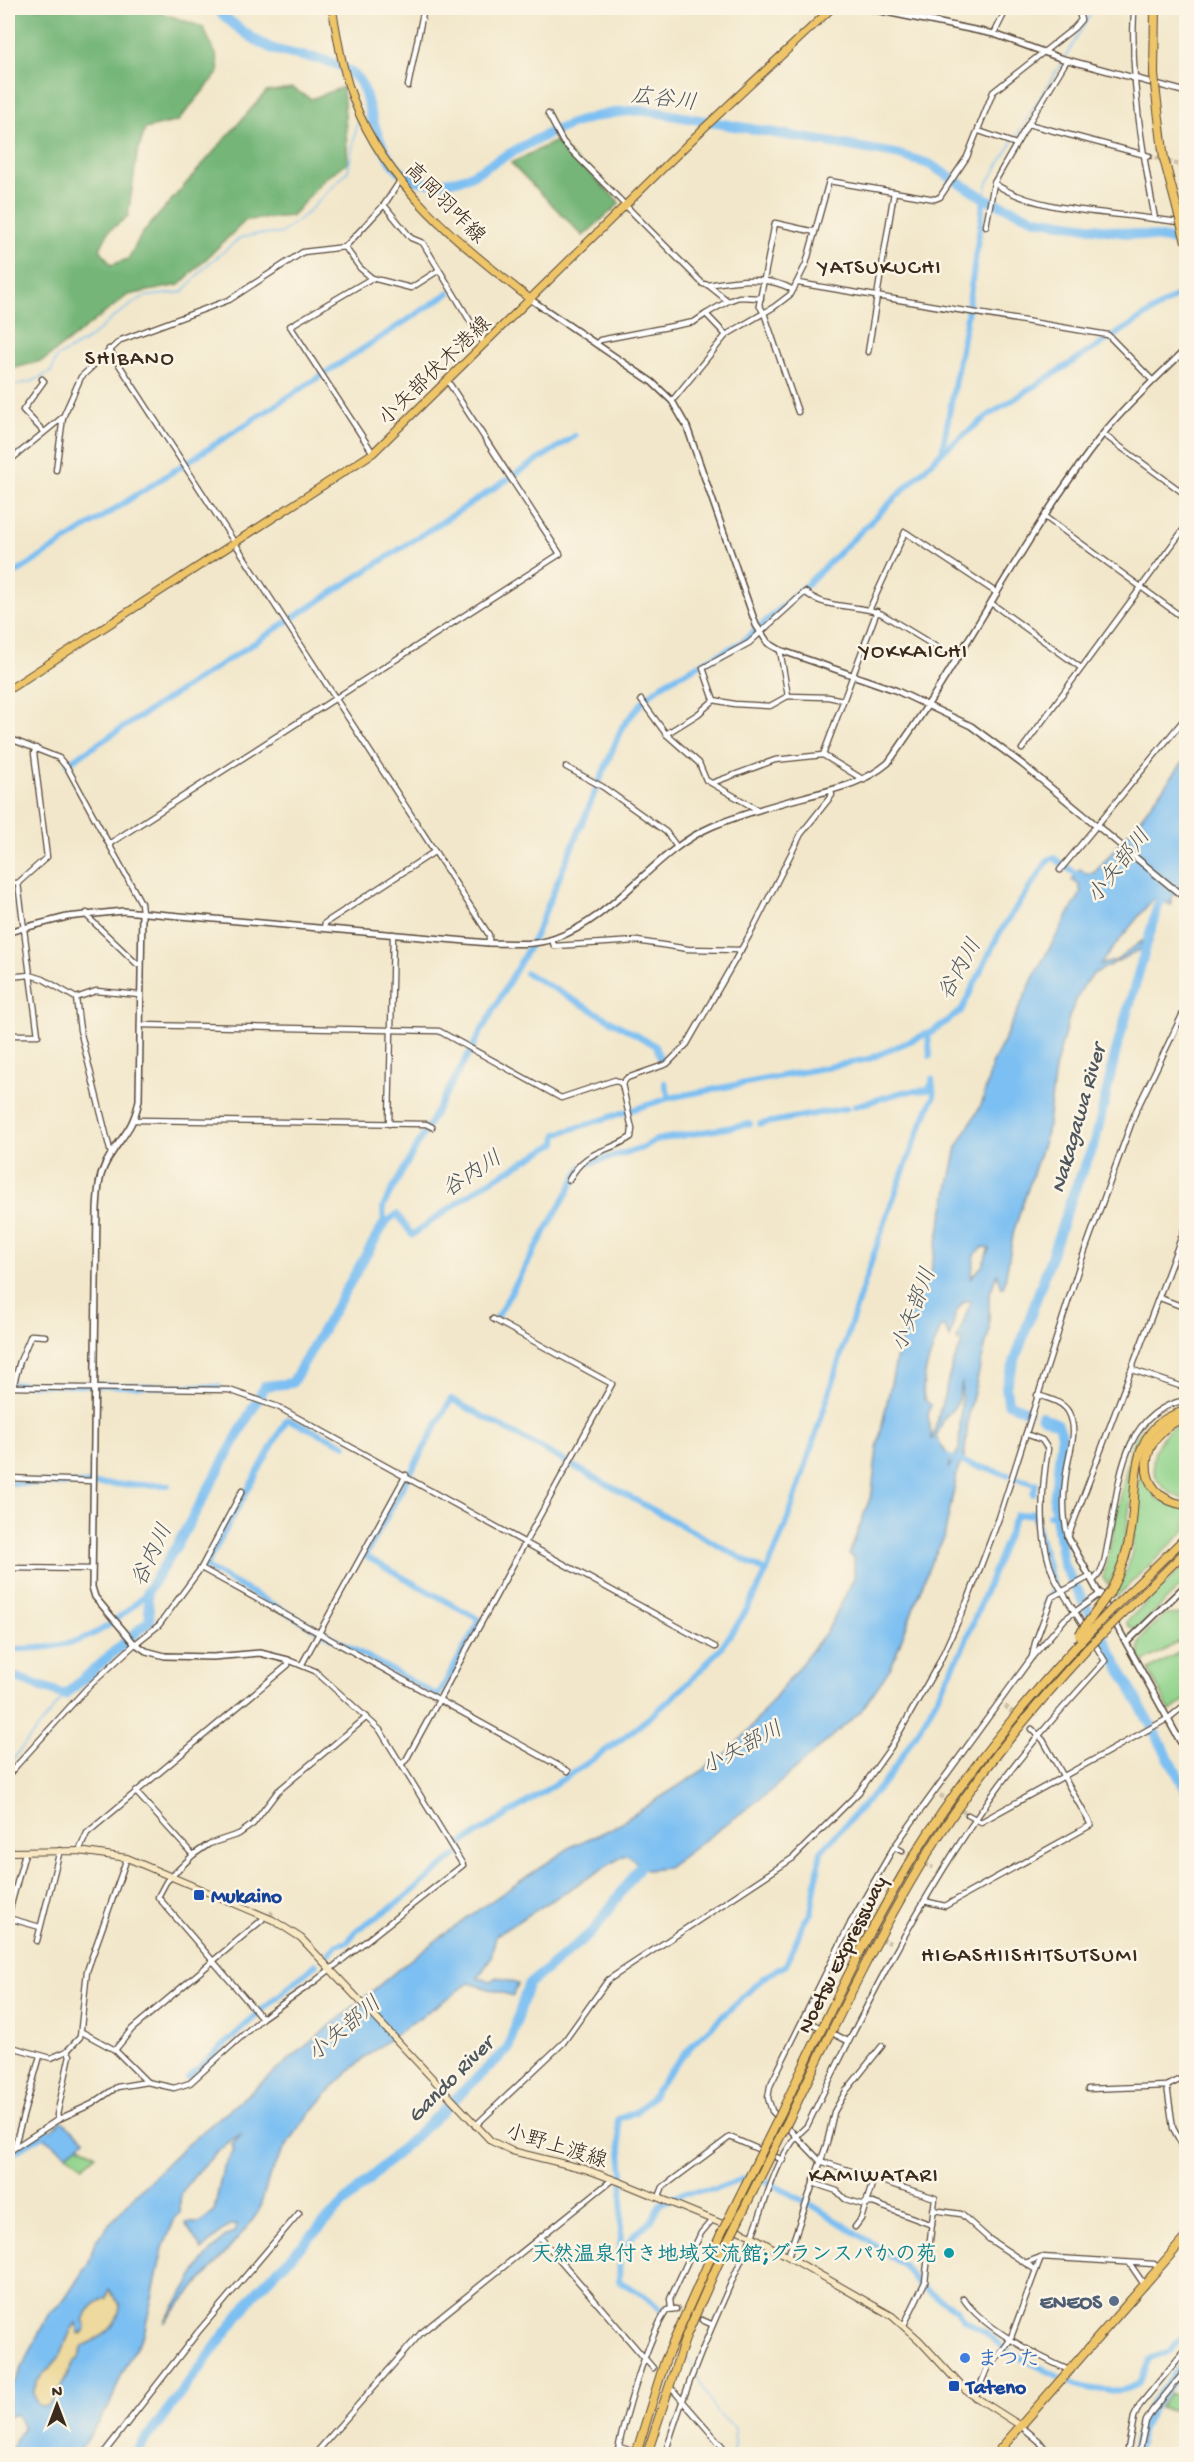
<svg xmlns="http://www.w3.org/2000/svg" width="1194" height="2462" font-family="'Gochi Hand','Klee One',sans-serif">
	<rect width="100%" height="100%" fill="#fcf5e5"/>
	<filter id="ink" filterUnits="userSpaceOnUse"><feTurbulence type="fractalNoise" baseFrequency=".0167" numOctaves="2"/><feDisplacementMap in="SourceGraphic" scale="12" xChannelSelector="R" yChannelSelector="G"/><feConvolveMatrix kernelMatrix="1 2 1 2 8 2 1 2 1" color-interpolation-filters="sRGB"/></filter>
	<filter id="wash" filterUnits="userSpaceOnUse"><feTurbulence type="fractalNoise" baseFrequency=".008" numOctaves="4" result="noise"/><feDisplacementMap in="SourceGraphic" scale="24" xChannelSelector="R" yChannelSelector="G"/><feGaussianBlur stdDeviation="1.35" result="paint"/><feColorMatrix in="noise" values="0 0 0 0 0 0 0 0 0 0 0 0 0 0 0 0 0 1.4 0 .05"/><feComposite in="paint" operator="in"/></filter>
	<g filter="url(#wash)">
		<rect width="100%" height="100%" fill="#f2e7ca"/>
		<g fill="#92d48d" stroke="#667f56" stroke-width="1.5">
			<path d="M1186 1403V1407C1133 1415 1135 1463 1130 1505 1126 1533 1122 1561 1108 1585L1103 1578 1132 1444C1145 1422 1161 1409 1186 1403Z"/>
			<path d="M1186 1423V1500H1185C1174 1495 1161 1489 1156 1477 1147 1454 1163 1426 1186 1423Z"/>
			<path d="M1144 1459 1145 1479 1157 1499 1186 1508V1530L1116 1597 1113 1593C1144 1560 1130 1498 1144 1459Z"/>
			<polygon points="1186,1564 1186,1581 1137,1629 1130,1627 1126,1622"/>
			<path d="M1186 1614V1638L1143 1662C1131 1641 1149 1630 1164 1615Z"/>
			<polygon points="1186,1648 1186,1699 1170,1711 1149,1670"/>
			<polygon points="77,2143 96,2155 83,2166 66,2154"/>
			<polygon points="1170,2393 1186,2401 1186,2414 1159,2408"/>
		</g>
		<g fill="#75b678" stroke="#58704b" stroke-width="1.5">
			<polygon points="8,8 148,8 203,27 217,57 219,72 178,121 145,129 137,155 128,216 109,231 100,249 111,265 128,259 142,234 266,92 292,88 311,99 343,87 348,162 324,179 292,216 246,220 179,285 128,295 44,360 8,370"/>
			<polygon points="556,141 618,201 619,204 583,236 511,163"/>
		</g>
		<path fill="#eeda9e" stroke="#94825e" stroke-width="1.5" d="M109 2289 120 2305C120 2327 100 2339 83 2347L78 2360H75L52 2403 46 2407 38 2405C24 2383 49 2372 59 2357 66 2346 67 2333 76 2323L82 2334 86 2326 83 2320C88 2309 96 2301 107 2298Z"/>
		<g fill="#7cbff2" stroke="#5c7488" stroke-width="1.5" fill-rule="evenodd">
			<path d="M1186 758V878L1171 898V905L1155 898 1151 901 1100 964 1115 961 1142 941 1141 949 1093 974 1082 988 1070 1014 1055 1069 1047 1132 1014 1230 1004 1286 1002 1288 997 1274 989 1296V1331L969 1412 964 1458 958 1469 944 1538 931 1562 891 1667 861 1711 768 1793 667 1868 646 1870 627 1855 623 1856 496 1935 491 1958 478 1978 490 1981 497 1977 518 1984 513 1996 469 1983C421 2018 367 2049 326 2095 310 2112 280 2152 271 2173 265 2185 263 2205 256 2215 229 2253 194 2287 164 2323L203 2261 223 2239 236 2231V2224L229 2225 202 2250 185 2223H200L214 2211 223 2168 234 2151 232 2145 241 2135C227 2139 186 2182 181 2196 179 2203 181 2206 180 2213L175 2218 163 2248 144 2334 125 2366 110 2404 78 2454H8L23 2428 15 2414 8 2417V2390L17 2378 48 2315 65 2299 89 2262 95 2241 136 2194 184 2147 406 1963 465 1919 572 1846 611 1829 705 1769 711 1761 724 1755 746 1734 827 1631 854 1578V1558L849 1554 872 1493 877 1449 898 1351 905 1327 930 1275 957 1147 982 1103 992 1065 1037 970 1081 893 1079 885 1072 880 1080 869 1087 874 1095 872 1136 824ZM984 1247 989 1248 983 1265 971 1278 975 1254ZM964 1301H970V1304L957 1340 958 1342 964 1338 952 1366 932 1440 928 1415 931 1405 924 1399C920 1375 933 1350 941 1327H945L950 1338 956 1312ZM962 1382 959 1449 948 1469 950 1459 936 1437 944 1419 957 1404ZM109 2289 120 2305C120 2327 100 2339 83 2346L78 2360H75L52 2403 46 2407 38 2405C24 2383 49 2372 59 2357 66 2346 67 2333 76 2323L79 2334 85 2331 86 2326 83 2320C88 2309 96 2301 107 2298Z"/>
			<polygon points="62,2121 85,2139 66,2154 43,2136"/>
		</g>
		<g fill="none" stroke-linecap="round" stroke-linejoin="round">
			<g stroke="#7cbff2" stroke-width="1.5">
				<polyline points="1065,58 1094,8"/>
				<polyline points="364,120 371,116"/>
				<polyline points="984,198 988,182 1062,62"/>
				<polyline points="8,387 33,381 51,372 56,358 90,338 115,316 143,297 183,292 206,266 240,238 258,234 280,234 307,213 348,171 357,124 360,122"/>
				<polyline points="8,1765 65,1695"/>
				<polyline points="685,2352 694,2369"/>
				<polyline points="696,2374 716,2412 735,2428 733,2454"/>
			</g>
			<g stroke="#7cbff2" stroke-width="6">
				<polyline points="942,452 967,316 984,198"/>
				<polyline points="8,578 449,293"/>
				<polyline points="68,763 575,436"/>
				<polyline points="526,973 656,1046 661,1061"/>
				<polyline points="928,1034 930,1056"/>
				<polyline points="665,1083 669,1098"/>
				<polyline points="855,1106 903,1092 928,1090 932,1083"/>
				<polyline points="760,1124 847,1108"/>
				<polyline points="590,1163 642,1148 656,1140 750,1124"/>
				<polyline points="384,1224 383,1207 387,1199 535,936 622,727 646,698 666,682 741,643 798,593 942,452 989,415 1186,290"/>
				<polyline points="384,1224 397,1214 412,1235 483,1185 556,1143 557,1134 669,1098 869,1059 933,1031 961,1011 999,934 1049,859 1054,858 1083,879"/>
				<polyline points="497,1317 582,1167"/>
				<polyline points="8,1384 219,1387"/>
				<polyline points="346,1445 287,1419 205,1567 438,1696 480,1620 365,1556 451,1399 765,1571"/>
				<polyline points="942,1456 1008,1475"/>
				<polyline points="1016,1478 1036,1484 1033,1494"/>
				<polyline points="8,1483 168,1485"/>
				<polyline points="1033,1512 1054,1588 1044,1607"/>
				<polyline points="1049,1515 1054,1515"/>
				<path d="M8 1649C71 1650 103 1638 147 1592"/>
				<path d="M461 1853V1844C553 1784 650 1733 721 1647 774 1581 796 1493 822 1415 856 1308 889 1199 934 1096L932 1079"/>
				<polyline points="328,1954 337,1945 347,1942 358,1929 402,1900 455,1856"/>
				<polyline points="188,2078 261,2011 316,1964"/>
				<polyline points="8,2156 48,2132"/>
				<polyline points="621,2253 634,2235 652,2220 660,2204 683,2193 716,2189 754,2175 812,2205 881,2249 904,2266 920,2286 956,2309 963,2319 984,2331 1007,2351 1058,2376"/>
				<polyline points="661,2310 645,2296 619,2281 623,2173 618,2119 636,2112 653,2096 665,2077 694,2043 764,1977 786,1965 804,1922 811,1913 821,1851 888,1778 926,1718 962,1650 1016,1515 1033,1514"/>
				<path d="M1069 2382C1084 2389 1124 2396 1137 2384 1143 2379 1146 2366 1150 2359L1170 2351 1186 2333"/>
			</g>
			<g stroke="#7cbff2" stroke-width="10">
				<path d="M216 8C231 23 251 39 271 48 298 59 336 55 357 78 365 86 367 102 370 112 387 167 405 196 468 177 523 146 582 108 648 111L896 154 929 164 984 198 1035 219 1186 242"/>
				<polyline points="1027,1411 1008,1403 1006,1386 1074,1191 1095,1142 1116,1051 1163,888"/>
				<polyline points="1041,1416 1058,1424 1062,1434 1054,1502 1063,1564 1186,1790"/>
				<polyline points="8,1675 65,1695 150,1620 147,1592 179,1542 265,1386 292,1383 384,1224"/>
				<polyline points="135,2454 258,2290 343,2204 508,2049 528,1985 594,1930 648,1855"/>
				<path d="M1135 2454C1142 2410 1160 2396 1186 2363"/>
			</g>
		</g>
	</g>
	<g filter="url(#ink)">
		<g fill="none" stroke-linecap="round" stroke-linejoin="round">
			<g stroke="#cdc1a8" stroke-width="4.5" stroke-dasharray="4.5 2" stroke-linecap="butt">
				<polyline points="1149,156 1186,167"/>
				<polyline points="1005,1706 1017,1716"/>
				<polyline points="940,1795 968,1815"/>
				<polyline points="902,1851 933,1868"/>
				<polyline points="265,1918 273,1912"/>
				<polyline points="870,1932 890,1943"/>
				<polyline points="676,2309 696,2318"/>
			</g>
			<g stroke="#564638" stroke-width="7">
				<g id="minor">
					<path d="M1134 8C1130 79 1142 148 1155 219L1186 223"/>
					<polyline points="994,34 1007,8"/>
					<polyline points="1067,60 1028,124 1149,156"/>
					<polyline points="408,86 424,8"/>
					<polyline points="1186,97 1186,113"/>
					<polyline points="548,114 563,142 703,284 708,285 728,301 706,314 726,335"/>
					<path d="M1028 124 994 183C1032 211 1109 212 1155 219"/>
					<polyline points="979,131 1016,144"/>
					<polyline points="384,205 411,238 423,243 484,344"/>
					<polyline points="986,226 994,183"/>
					<polyline points="345,247 360,268 372,278"/>
					<polyline points="798,283 1108,335 1153,381"/>
					<path d="M708 285C736 280 768 275 793 290"/>
					<polyline points="728,301 739,297 761,298"/>
					<polyline points="596,344 600,340 694,322 706,314"/>
					<polyline points="109,349 489,935 489,943"/>
					<polyline points="868,352 894,192"/>
					<polyline points="42,379 44,381 23,410 43,431"/>
					<polyline points="672,401 726,335 774,307 791,294 806,264 829,181 935,199 940,197 967,157 993,92 1074,28 1081,20 1078,8"/>
					<polyline points="798,412 764,313 759,305 775,223 815,232"/>
					<polyline points="1103,434 1186,495"/>
					<polyline points="373,453 290,326 372,278 411,288 439,270"/>
					<polyline points="8,462 63,417 81,377 121,340 229,300 303,252 345,247 384,205 400,181"/>
					<polyline points="56,470 63,417"/>
					<polyline points="1045,517 1186,620"/>
					<polyline points="991,603 1081,668"/>
					<polyline points="870,608 905,532 997,593"/>
					<polyline points="780,650 788,696"/>
					<polyline points="641,700 666,734 698,714 714,700"/>
					<path d="M843 700 828 697 788 696 770 706 734 704 714 700 703 668 749 643 805 592C827 611 857 603 882 614L956 659"/>
					<polyline points="666,734 699,763 706,780 758,810"/>
					<polyline points="8,738 59,758 68,769 141,903 142,912"/>
					<polyline points="36,748 34,753 47,857 18,883 30,975 43,979 76,998 96,991 140,995"/>
					<polyline points="1022,749 1186,526"/>
					<polyline points="823,755 877,611"/>
					<polyline points="566,767 603,787 666,832 677,847"/>
					<polyline points="712,783 775,760 823,755 864,780"/>
					<polyline points="109,844 560,554 447,380"/>
					<polyline points="1060,870 1186,717"/>
					<polyline points="8,883 18,883"/>
					<polyline points="87,913 88,917 137,964 140,964"/>
					<polyline points="324,928 325,923 434,852"/>
					<polyline points="552,939 554,946 637,941 688,949 741,950"/>
					<polyline points="8,977 30,975 38,1035 8,1035"/>
					<polyline points="76,998 80,1030 111,1154"/>
					<polyline points="140,1025 439,1031 561,1098 615,1080 622,1084"/>
					<polyline points="135,1120 426,1124 432,1127"/>
					<polyline points="389,1124 393,934"/>
					<path d="M569 1180C586 1148 606 1154 631 1137L632 1129 622 1084 627 1078 667 1064 687 1044 754 927 801 834 832 795 831 791"/>
					<polyline points="1160,1298 1186,1308"/>
					<polyline points="1133,1370 1186,1388"/>
					<polyline points="8,1387 229,1390 278,1407 715,1647"/>
					<polyline points="13,1387 20,1361 31,1335 45,1336"/>
					<path d="M1037 1395C1048 1398 1064 1402 1069 1413 1078 1431 1070 1449 1067 1468 1063 1492 1062 1514 1068 1537"/>
					<polyline points="8,1478 93,1481"/>
					<polyline points="1068,1537 1186,1225"/>
					<polyline points="8,1568 92,1569"/>
					<polyline points="201,1568 568,1771"/>
					<path d="M1094 1580C1106 1568 1105 1554 1109 1538 1119 1485 1121 1412 1186 1400"/>
					<polyline points="1032,1657 1035,1643 1052,1597 1091,1576"/>
					<polyline points="302,1664 406,1475"/>
					<polyline points="401,1764 406,1760 612,1384 493,1319"/>
					<polyline points="8,1775 86,1689 135,1644 159,1625 201,1568 242,1491"/>
					<polyline points="136,1792 193,1855"/>
					<polyline points="968,1815 981,1822 1169,1718 1186,1704"/>
					<polyline points="894,1847 902,1851"/>
					<polyline points="79,1851 87,1833 288,1665 288,1660 315,1671 380,1730 463,1865 314,1982 262,2018 190,2083 174,2088 147,2082 115,2050 82,2032"/>
					<polyline points="924,1901 945,1906 1091,1825 1043,1740 1032,1729"/>
					<polyline points="8,1916 25,1853"/>
					<polyline points="8,1918 40,1927"/>
					<polyline points="851,1922 865,1929"/>
					<polyline points="37,1941 60,1850"/>
					<polyline points="262,2018 158,1897 166,1882 193,1855 209,1844 239,1834 253,1824 278,1791 367,1717"/>
					<polyline points="804,2019 817,2026"/>
					<polyline points="836,2035 848,2041"/>
					<polyline points="8,2046 51,2058 67,2051 80,2037 87,1971 127,1858"/>
					<polyline points="115,2050 132,2029 262,1920"/>
					<polyline points="1167,2086 1183,2078 1185,2052"/>
					<polyline points="1088,2089 1167,2086 1173,2128 1186,2152"/>
					<polyline points="59,2119 92,2104 117,2087 147,2082"/>
					<polyline points="475,2126 563,2043 608,1980 793,1858 859,1792 891,1747 939,1663 969,1597 999,1518 1080,1264 1135,1113 1186,1007"/>
					<polyline points="14,2148 40,2056"/>
					<polyline points="8,2152 59,2119 57,2115 70,2055 67,2051"/>
					<polyline points="813,2183 837,2191 845,2199 861,2204 873,2203 932,2225"/>
					<polyline points="659,2197 663,2187 730,2137 783,2160"/>
					<polyline points="933,2210 961,2214 989,2239 1036,2270 1010,2340 995,2361"/>
					<polyline points="855,2227 861,2219 874,2178"/>
					<polyline points="541,2238 653,2368"/>
					<polyline points="788,2256 827,2143 834,2112 846,2091 882,2046"/>
					<polyline points="1025,2263 1041,2257"/>
					<polyline points="1130,2264 1145,2286"/>
					<polyline points="1036,2270 1041,2257 1154,2264 1159,2269"/>
					<path d="M963 2298C981 2327 1039 2357 1071 2371"/>
					<polyline points="671,2308 670,2299 701,2233 712,2220"/>
					<polyline points="702,2320 711,2324"/>
					<polyline points="904,2325 925,2282 935,2198 820,2161 772,2111 768,2098 770,2086 851,1922 894,1847 1032,1657 1065,1619 1101,1593"/>
					<polyline points="673,2390 729,2454"/>
					<polyline points="975,2398 991,2359"/>
					<polyline points="1021,2426 1039,2441 1049,2454"/>
					<polyline points="619,2447 629,2450"/>
					<polyline points="103,2454 198,2332 299,2213"/>
					<polyline points="315,2454 421,2333 613,2179"/>
					<path d="M617 2454C625 2417 646 2341 667 2310L676 2309"/>
					<path d="M665 2454C688 2377 719 2310 752 2236 767 2201 776 2152 807 2126 862 2013 918 1900 991 1797 1025 1749 1065 1705 1105 1661 1090 1636 1074 1611 1059 1586 1037 1549 1041 1489 1048 1449L1042 1440 1026 1434"/>
					<polyline points="1127,2454 1134,2417 1140,2405 1186,2349"/>
					<polyline points="1139,2454 1146,2421 1152,2411 1186,2370"/>
				</g>
			</g>
			<g stroke="#564638" stroke-width="8">
				<g id="tertiary">
					<polyline points="866,8 994,34 1060,58 1186,92"/>
					<polyline points="530,299 652,382 672,401 687,427 756,625 768,643 780,650 895,690 971,726 1022,764 1186,899"/>
					<path d="M142 912 139 1100C133 1133 117 1139 104 1167 98 1180 98 1195 97 1209L92 1587 95 1597 133 1642 146 1651 165 1656 213 1657 260 1653 288 1660"/>
					<path d="M8 932 67 917 123 911 489 943C510 943 532 946 553 939 617 918 652 852 713 826 742 814 773 805 804 797 835 789 863 784 888 763 965 657 1022 537 1103 434 1128 403 1158 377 1186 349"/>
					<polyline points="1068,1537 1186,1752"/>
					<polyline points="1127,1642 1186,1585"/>
				</g>
			</g>
			<g stroke="#564638" stroke-width="8">
				<polyline id="secondary" points="8,1852 79,1851 127,1858 273,1920 301,1938 491,2141 512,2151 585,2169 620,2182 752,2236 892,2316 919,2340 966,2391 1021,2426"/>
			</g>
			<g stroke="#564638" stroke-width="9">
				<g id="primary">
					<path d="M332 8C338 39 342 71 354 101 386 186 460 244 530 299"/>
					<polyline points="8,690 373,453 704,128 832,8"/>
				</g>
			</g>
			<g stroke="#564638" stroke-width="10">
				<polyline id="trunk" points="996,2454 1186,2237"/>
			</g>
			<g stroke="#564638" stroke-width="10">
				<g id="motorway">
					<polyline points="1154,74 1155,8"/>
					<polyline points="1156,94 1164,159 1179,216"/>
					<path d="M1186 1418C1136 1432 1131 1498 1186 1505"/>
					<path d="M1110 1592C1120 1573 1128 1552 1131 1530 1138 1483 1127 1425 1186 1411"/>
					<polyline points="1117,1604 1186,1537"/>
					<polyline points="1123,1613 1186,1551"/>
					<path d="M781 2113C824 2024 865 1935 917 1851 964 1775 1021 1706 1082 1640"/>
					<path d="M789 2119C832 2030 874 1941 926 1856 972 1781 1028 1713 1088 1648"/>
					<polyline points="636,2454 665,2361 721,2234"/>
					<polyline points="647,2454 686,2336 729,2239"/>
				</g>
			</g>
			<use href="#minor" stroke="#fff" stroke-width="4.5"/>
			<use href="#tertiary" stroke="#fff" stroke-width="5"/>
			<use href="#secondary" stroke="#f8e8c3" stroke-width="6"/>
			<use href="#primary" stroke="#eec569" stroke-width="7"/>
			<use href="#trunk" stroke="#eec569" stroke-width="8"/>
			<use href="#motorway" stroke="#eec569" stroke-width="8"/>
			<g stroke="#564638" stroke-width="10" stroke-linecap="butt">
				<g id="motorway-bridge">
					<polyline points="1154,74 1156,94"/>
					<polyline points="1179,216 1186,242"/>
					<polyline points="1079,1635 1110,1592"/>
					<polyline points="1082,1640 1117,1604"/>
					<polyline points="1088,1648 1123,1613"/>
					<polyline points="721,2234 781,2113"/>
					<polyline points="729,2239 789,2119"/>
				</g>
			</g>
			<use href="#motorway-bridge" stroke="#eec569" stroke-width="8"/>
		</g>
	</g>
	<g fill="#1a4fb4" stroke="#fcf5e5" stroke-width="2">
		<rect x="193" y="1889" width="12" height="12" rx="3"/>
		<rect x="948" y="2380" width="12" height="12" rx="3"/>
	</g>
	<circle fill="#0f9aa8" stroke="#fcf5e5" stroke-width="2" cx="949" cy="2253" r="6"/>
	<circle fill="#5c6f8a" stroke="#fcf5e5" stroke-width="2" cx="1114" cy="2301" r="6"/>
	<circle fill="#3f7fe0" stroke="#fcf5e5" stroke-width="2" cx="965" cy="2358" r="6"/>
	<g text-anchor="middle" stroke-width="5" stroke-linejoin="round" paint-order="stroke">
		<g font-size="21" fill="#3b2a1e" stroke="#fcf5e5">
			<text transform="translate(446 202) rotate(45)" y="7">高岡羽咋線</text>
			<text transform="translate(434 370) rotate(-44)" y="7">小矢部伏木港線</text>
			<text transform="translate(841 1954) rotate(-63)" y="7">Noetsu Expressway</text>
			<text transform="translate(557 2145) rotate(17)" y="7">小野上渡線</text>
		</g>
		<g font-size="21" font-weight="bold" fill="#164399" stroke="#fcf5e5" text-anchor="start">
			<text x="211" y="1902">Mukaino</text>
			<text x="966" y="2393">Tateno</text>
		</g>
		<g font-size="21" font-weight="bold" fill="#0d838f" stroke="#fcf5e5" text-anchor="end">
			<text x="937" y="2260">天然温泉付き地域交流館;グランスパかの苑</text>
		</g>
		<g font-size="21" font-weight="bold" fill="#4e5e75" stroke="#fcf5e5" text-anchor="end">
			<text x="1102" y="2308">ENEOS</text>
		</g>
		<g font-size="21" font-weight="bold" fill="#366cbe" stroke="#fcf5e5" text-anchor="start">
			<text x="977" y="2365">まつた</text>
		</g>
		<g font-size="22" font-style="italic" fill="#4e575e" stroke="#fcf5e5">
			<text transform="translate(664 97) rotate(7)" y="8">広谷川</text>
			<text transform="translate(1117 865) rotate(-52)" y="8">小矢部川</text>
			<text transform="translate(958 968) rotate(-61)" y="8">谷内川</text>
			<text transform="translate(1076 1118) rotate(-74)" y="8">Nakagawa River</text>
			<text transform="translate(471 1172) rotate(-33)" y="8">谷内川</text>
			<text transform="translate(912 1309) rotate(-69)" y="8">小矢部川</text>
			<text transform="translate(150 1554) rotate(-64)" y="8">谷内川</text>
			<text transform="translate(741 1746) rotate(-28)" y="8">小矢部川</text>
			<text transform="translate(343 2027) rotate(-40)" y="8">小矢部川</text>
			<text transform="translate(449 2078) rotate(-45)" y="8">Gando River</text>
		</g>
		<g font-size="22" letter-spacing="1.5" fill="#3b2a1e" stroke="#fcf5e5">
			<text x="880" y="273">YATSUKUCHI</text>
			<text x="130" y="364">SHIBANO</text>
			<text x="914" y="657">YOKKAICHI</text>
			<text x="1030" y="1961">HIGASHIISHITSUTSUMI</text>
			<text x="874" y="2181">KAMIWATARI</text>
		</g>
	</g>
	<rect width="1194" height="2462" fill="none" stroke="#fcf5e5" stroke-width="30"/>
	<g transform="translate(57 2405)" stroke="#fcf5e5" stroke-width="4.5" paint-order="stroke">
	<path d="M0-4.5L10 22L0 15L-10 22Z" fill="#3b2a1e"/>
	<text y="-9" font-size="16" font-weight="bold" text-anchor="middle" fill="#3b2a1e">N</text>
	</g>
</svg>
